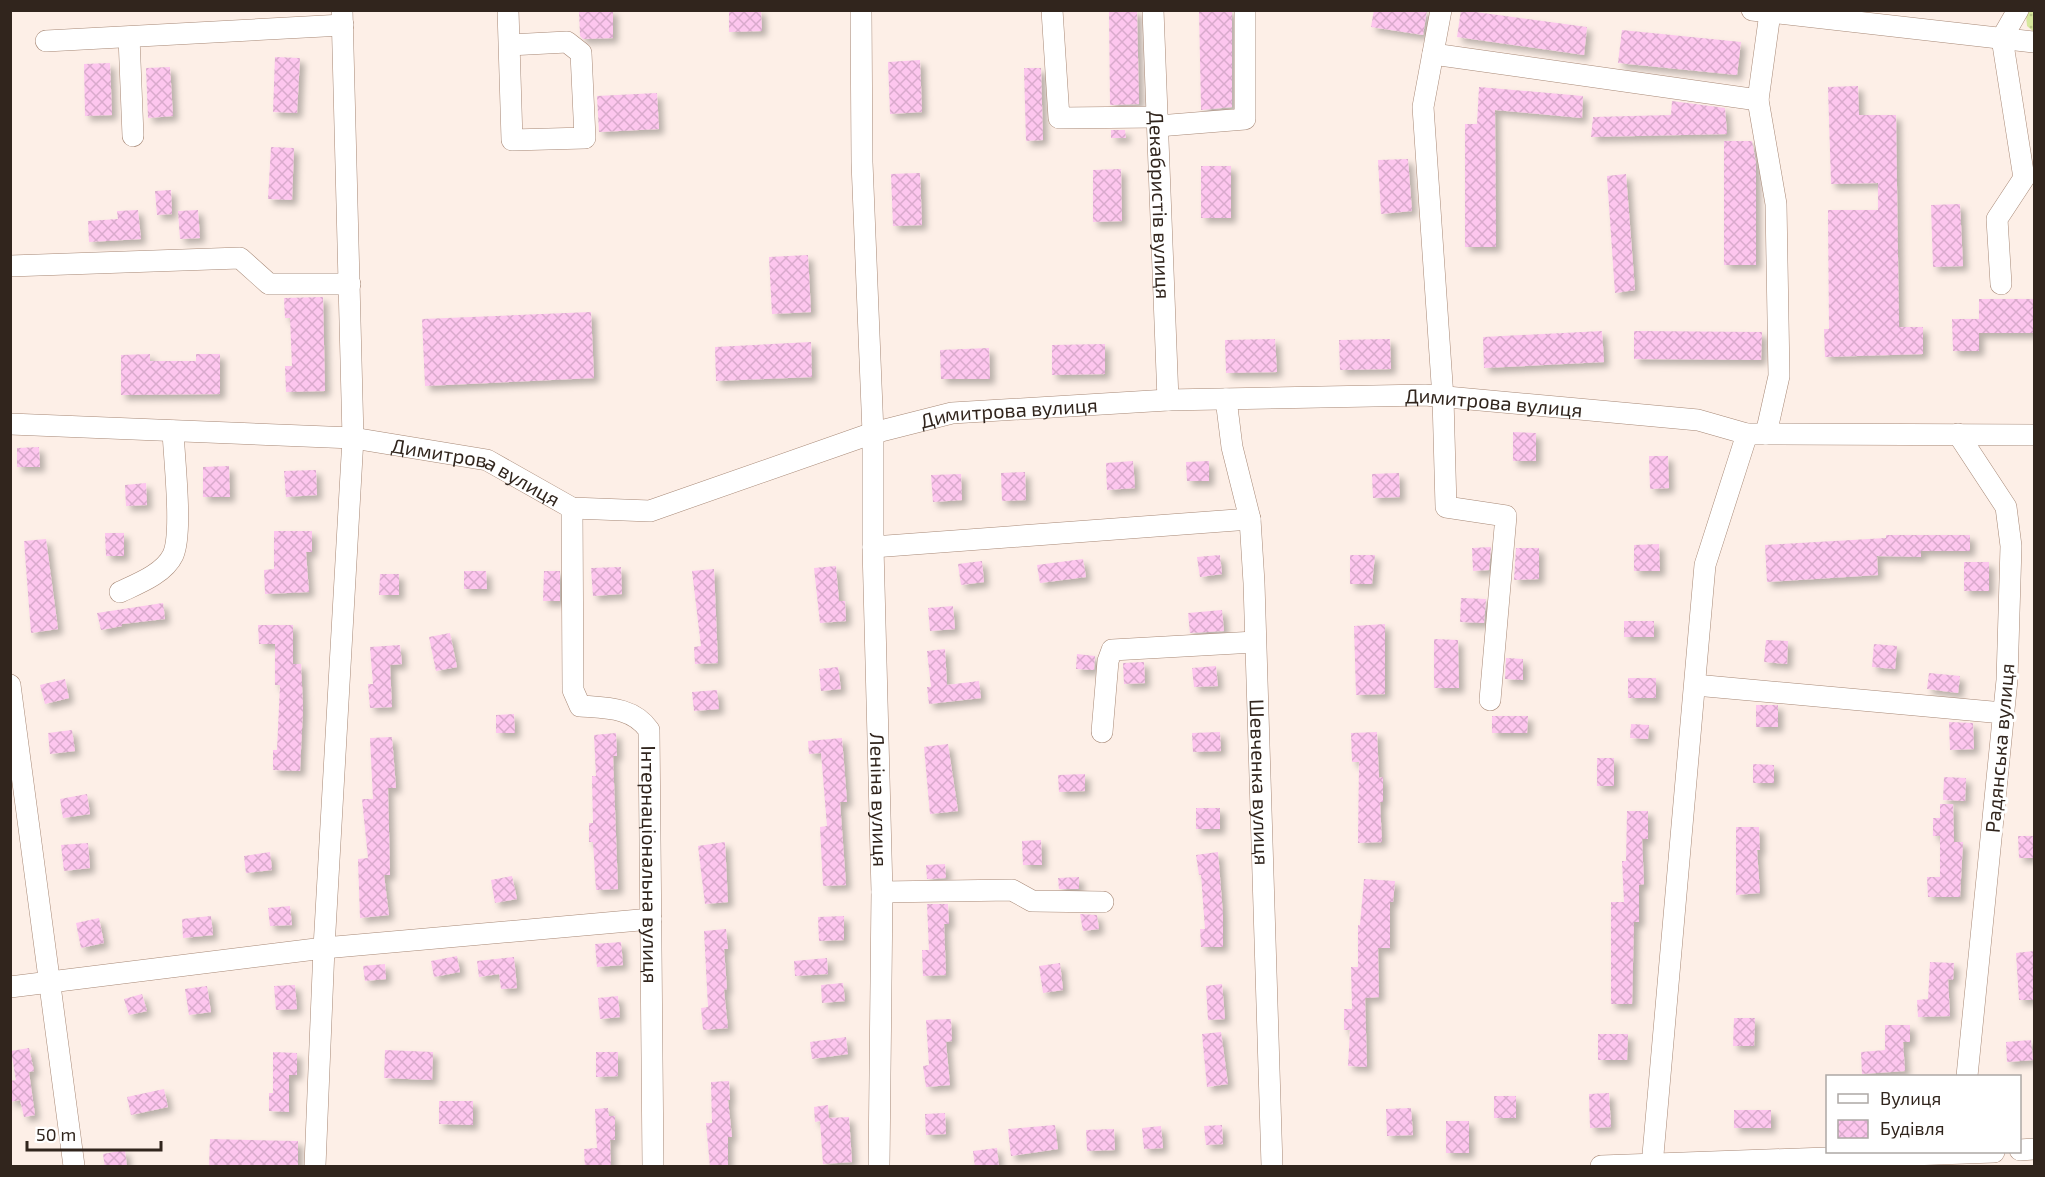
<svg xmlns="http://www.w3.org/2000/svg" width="2045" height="1177" font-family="'Exo 2',sans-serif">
<defs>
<pattern id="grass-dots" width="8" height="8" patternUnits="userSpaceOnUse" patternTransform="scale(1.5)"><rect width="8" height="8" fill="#d7e89d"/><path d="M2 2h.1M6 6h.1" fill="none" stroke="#b9c787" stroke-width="1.8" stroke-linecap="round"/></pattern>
<pattern id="building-cross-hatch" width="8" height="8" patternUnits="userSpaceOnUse" patternTransform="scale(1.5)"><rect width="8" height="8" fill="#fdc6ee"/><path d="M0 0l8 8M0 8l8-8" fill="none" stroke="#d9aacc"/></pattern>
<filter id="shadow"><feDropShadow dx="5" dy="5" stdDeviation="3" flood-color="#0004"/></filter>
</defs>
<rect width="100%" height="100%" fill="#fdefe7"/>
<polygon fill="url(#grass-dots)" points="2030,11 2034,11 2034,32 2027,26 2026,15"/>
<g fill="url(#building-cross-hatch)" filter="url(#shadow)">
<polygon points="579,10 613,10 613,38 583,39 580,36"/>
<polygon points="729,10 761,10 762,31 729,32"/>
<polygon points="1109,10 1137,10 1139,104 1110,105"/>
<polygon points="1199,10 1232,10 1232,107 1201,110"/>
<polygon points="1374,10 1427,10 1423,35 1371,27"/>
<polygon points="1461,10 1587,27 1584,55 1457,37"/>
<polygon points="1622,30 1741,42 1737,75 1618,63"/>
<polygon points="275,57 300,58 297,113 273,112"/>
<polygon points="920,60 922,112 890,114 888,62"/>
<polygon points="110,63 112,115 85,116 84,64"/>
<polygon points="170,67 173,116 148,118 146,68"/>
<polygon points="1024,68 1041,68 1043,140 1026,141"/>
<polygon points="1858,86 1859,115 1896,115 1899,327 1923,327 1923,354 1825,357 1824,329 1829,329 1828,210 1878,210 1878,183 1831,184 1828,87"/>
<polygon points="1479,87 1583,96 1582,118 1495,110 1496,247 1465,247 1465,124 1477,124"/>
<polygon points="657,93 659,129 599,132 597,96"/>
<polygon points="1672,101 1725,108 1727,134 1591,137 1593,117 1671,115"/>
<polygon points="1111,130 1125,130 1126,138 1111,138"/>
<polygon points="1724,141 1752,141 1756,163 1756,265 1724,265"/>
<polygon points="271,147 294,148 292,200 268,199"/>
<polygon points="1408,159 1412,211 1381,214 1378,160"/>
<rect x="1201" y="166" width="30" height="52"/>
<polygon points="1121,169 1122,221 1093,222 1093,170"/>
<polygon points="920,173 922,225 893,226 891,174"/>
<polygon points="1626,174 1635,290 1615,293 1607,176"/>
<polygon points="171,190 172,214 157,215 155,191"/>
<polygon points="1960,204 1963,266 1933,267 1931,205"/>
<polygon points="138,210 141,239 89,242 88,221 118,219 117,211"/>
<polygon points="198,210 200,238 180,239 178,211"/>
<polygon points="808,255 811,312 772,314 769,257"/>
<polygon points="323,297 325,391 286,392 285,366 292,366 290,318 285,318 284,298"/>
<polygon points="1979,299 2034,299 2034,333 1979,333 1979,351 1953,351 1952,319 1979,319"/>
<polygon points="591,312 594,378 425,386 422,319"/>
<polygon points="1602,331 1604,362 1484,368 1483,337"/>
<polygon points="1634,331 1762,332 1761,360 1634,359"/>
<polygon points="1275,339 1277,372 1226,373 1225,340"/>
<polygon points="1390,339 1391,369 1340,370 1339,340"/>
<polygon points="811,342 812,377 716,381 715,347"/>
<polygon points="1105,344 1105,374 1052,375 1052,345"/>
<polygon points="989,348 990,379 941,379 940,350"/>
<polygon points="150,354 150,361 196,361 196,354 220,354 220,394 121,395 121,355"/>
<polygon points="1513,432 1536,433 1536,461 1513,461"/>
<polygon points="39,447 40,467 17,467 17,448"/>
<polygon points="1649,456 1668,456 1669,488 1650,489"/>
<polygon points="1133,461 1135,488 1107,490 1106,463"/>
<polygon points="1209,461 1209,481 1187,481 1186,462"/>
<polygon points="229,466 230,497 203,497 203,467"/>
<polygon points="316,470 317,495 286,497 284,471"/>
<polygon points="1025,472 1026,500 1002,501 1001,473"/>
<polygon points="1399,473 1400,497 1373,498 1372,474"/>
<polygon points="961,474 962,500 933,502 931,475"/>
<polygon points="146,483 147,505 126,506 125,485"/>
<polygon points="274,531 312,531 312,552 306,552 309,592 265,594 264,570 274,569"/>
<polygon points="105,533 124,533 124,556 106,556"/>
<polygon points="1886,535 1970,535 1970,551 1921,551 1921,557 1877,556 1878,575 1767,582 1765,545 1886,538"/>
<polygon points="46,539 58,629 31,633 24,541"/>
<polygon points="1659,544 1660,571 1634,571 1634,545"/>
<polygon points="1491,547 1489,570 1473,571 1472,548"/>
<polygon points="1516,548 1539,548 1539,579 1514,580"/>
<polygon points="1220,555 1222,574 1200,577 1197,557"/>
<polygon points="1350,555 1375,555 1372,584 1350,584"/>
<polygon points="1083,559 1086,577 1040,583 1037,565"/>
<polygon points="982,561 984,582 961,585 958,564"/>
<rect x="1964" y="562" width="25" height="29"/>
<polygon points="836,566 839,601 845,601 846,621 820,623 814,568"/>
<polygon points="621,567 622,594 593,596 591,568"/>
<polygon points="714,569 718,663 695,664 694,647 701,646 692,571"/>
<polygon points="464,571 486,571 487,589 464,589"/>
<polygon points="544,571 560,571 560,601 543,601"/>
<polygon points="380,574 399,574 399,595 379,595"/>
<polygon points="1461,598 1486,599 1484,623 1460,622"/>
<polygon points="163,603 165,619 122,624 122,626 101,630 97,613"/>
<polygon points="953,606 955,629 930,631 928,608"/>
<polygon points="1222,610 1224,631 1190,633 1188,613"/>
<rect x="1624" y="621" width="30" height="16"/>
<polygon points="1385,624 1385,694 1356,695 1354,626"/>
<polygon points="258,625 293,625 293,664 301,664 303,708 300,771 273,770 273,750 277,750 280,685 275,685 275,644 259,644"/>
<polygon points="450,633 457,667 436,671 429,637"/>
<polygon points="1434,639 1458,640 1459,688 1434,688"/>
<polygon points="1766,640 1788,641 1787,664 1764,662"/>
<polygon points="1874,644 1897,646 1895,669 1872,667"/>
<polygon points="400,645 402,664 390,665 392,707 370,708 368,684 373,684 370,647"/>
<polygon points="945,649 947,685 979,681 981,698 929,704 927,687 931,687 927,651"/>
<polygon points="1077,654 1095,656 1094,670 1076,669"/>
<polygon points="1506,658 1523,659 1523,680 1505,679"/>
<polygon points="1144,662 1145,683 1124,684 1123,663"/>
<polygon points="1216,666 1218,686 1194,687 1192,668"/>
<polygon points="838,667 841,689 821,691 819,669"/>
<polygon points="1929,673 1960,676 1958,693 1927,689"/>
<rect x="1628" y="678" width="28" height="20"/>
<polygon points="65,679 69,698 45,704 40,685"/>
<polygon points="717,690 719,709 694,711 692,692"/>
<rect x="1756" y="705" width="22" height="22"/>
<polygon points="514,714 515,733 496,733 496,715"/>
<polygon points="1492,716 1528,716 1527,733 1492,733"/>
<polygon points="1949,722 1973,723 1974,749 1950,750"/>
<polygon points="1631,724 1649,725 1648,739 1630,738"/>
<polygon points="72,730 75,751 50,754 48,733"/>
<polygon points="1220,732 1221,751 1193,752 1192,733"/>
<polygon points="1377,732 1379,778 1383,777 1383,802 1380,802 1382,842 1358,843 1359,762 1352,762 1351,733"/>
<polygon points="616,733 617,756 613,756 618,889 596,890 593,842 589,842 589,823 593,823 592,776 596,776 594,735"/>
<polygon points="392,737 396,788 388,788 390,875 384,875 389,915 360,918 358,859 368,858 362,799 373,799 370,738"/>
<polygon points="842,738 847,802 840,802 846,885 823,886 820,827 827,826 821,753 809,754 808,741"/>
<polygon points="948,744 958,811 930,814 924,747"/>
<rect x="1597" y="758" width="17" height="28"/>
<polygon points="1753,764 1774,765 1774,783 1753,783"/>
<polygon points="1085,774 1085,791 1059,792 1058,775"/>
<polygon points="1944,777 1966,778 1965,801 1943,800"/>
<polygon points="87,794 90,814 63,818 60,799"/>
<polygon points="1940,804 1953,804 1954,842 1963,842 1960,897 1928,897 1927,877 1940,877 1940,836 1933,836 1933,818 1940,818"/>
<rect x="1196" y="808" width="24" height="21"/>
<polygon points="1627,811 1648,811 1648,839 1642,839 1644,884 1639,885 1639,922 1634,922 1632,1004 1611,1004 1611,902 1624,902 1622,861 1626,861"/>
<polygon points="1736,827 1759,827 1760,850 1757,850 1760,893 1736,895"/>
<polygon points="2018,836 2034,836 2034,858 2019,858"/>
<polygon points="1041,840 1042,865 1023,865 1022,841"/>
<polygon points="725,842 728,902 705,904 698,846"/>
<polygon points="88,843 90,868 64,871 61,845"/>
<polygon points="270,852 272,870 246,873 244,856"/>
<polygon points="1218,852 1223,915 1223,947 1201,947 1200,929 1205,929 1201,875 1199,875 1196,855"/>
<polygon points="945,864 946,878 927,879 926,865"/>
<polygon points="512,876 517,899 495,903 491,880"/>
<polygon points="1079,877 1079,889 1059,889 1058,878"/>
<polygon points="1364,879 1395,881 1393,902 1390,902 1390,948 1378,948 1379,997 1365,998 1367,1067 1348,1066 1350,1030 1344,1030 1344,1009 1352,1009 1351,967 1358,967 1358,925 1360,925"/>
<polygon points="927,904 948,904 949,924 944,924 946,975 923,976 922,950 929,950"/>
<polygon points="290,906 292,925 270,926 268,908"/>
<polygon points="1080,914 1097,915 1099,929 1083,931"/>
<polygon points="211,916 213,935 183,938 182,919"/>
<polygon points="844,916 844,940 819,941 818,917"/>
<polygon points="99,918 104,943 81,948 76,923"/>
<polygon points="726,929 728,949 724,949 727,989 724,990 728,1028 703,1030 701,1008 708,1007 704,931"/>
<polygon points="621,942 623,965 597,967 595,944"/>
<polygon points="2034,951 2034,1000 2019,1000 2016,953"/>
<polygon points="457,956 460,972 434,977 431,961"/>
<polygon points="514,957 517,988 501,989 499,974 479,977 477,961"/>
<polygon points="827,958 828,974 795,976 794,961"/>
<polygon points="1930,962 1954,963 1953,980 1948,979 1950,1016 1918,1017 1917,1000 1928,999"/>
<polygon points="1060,963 1063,990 1043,993 1039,966"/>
<polygon points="385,964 386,979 365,981 363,966"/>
<polygon points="843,983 845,1001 822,1003 821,985"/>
<polygon points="1222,984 1225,1019 1208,1020 1206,986"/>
<polygon points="295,985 297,1009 276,1010 274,986"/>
<polygon points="207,986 211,1012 189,1015 185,989"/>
<polygon points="142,994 147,1011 129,1015 124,999"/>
<polygon points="618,996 620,1017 600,1019 598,998"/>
<polygon points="1734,1018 1755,1018 1754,1046 1733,1046"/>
<polygon points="951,1019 952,1041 946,1042 950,1085 926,1087 923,1066 929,1065 926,1020"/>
<polygon points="1885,1025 1910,1025 1910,1042 1903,1042 1905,1071 1862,1074 1861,1052 1885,1050"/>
<polygon points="1221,1032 1228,1084 1207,1087 1202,1034"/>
<polygon points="1598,1034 1628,1034 1627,1060 1598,1060"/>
<polygon points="846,1037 848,1054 812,1059 810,1042"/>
<polygon points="2031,1040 2033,1060 2007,1062 2006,1042"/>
<polygon points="29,1048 34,1071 29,1072 35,1115 24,1117 20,1100 10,1102 10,1081 16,1080 11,1051"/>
<polygon points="385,1050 433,1052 432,1080 384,1078"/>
<polygon points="273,1052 297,1053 297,1075 289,1075 289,1112 269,1111 269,1093 273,1093"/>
<polygon points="596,1052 618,1052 618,1076 596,1077"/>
<polygon points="729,1081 730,1100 728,1100 732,1137 728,1137 728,1167 710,1167 706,1123 712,1123 711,1082"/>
<polygon points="164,1089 168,1107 131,1115 127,1097"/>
<polygon points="1609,1093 1611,1127 1590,1128 1589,1094"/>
<rect x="1494" y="1096" width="22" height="22"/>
<polygon points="439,1101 473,1101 473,1125 439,1124"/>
<polygon points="828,1105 829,1118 849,1117 852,1162 823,1164 820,1121 815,1122 814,1107"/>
<polygon points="608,1108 609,1116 615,1116 615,1140 610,1140 611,1167 585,1167 584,1149 597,1148 595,1109"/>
<polygon points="1411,1108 1413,1135 1387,1136 1386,1109"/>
<rect x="1734" y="1110" width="37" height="18"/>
<polygon points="945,1113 946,1134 926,1135 925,1114"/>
<rect x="1446" y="1121" width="23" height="32"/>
<polygon points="1055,1125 1058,1149 1011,1156 1008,1129"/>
<polygon points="1222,1125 1223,1144 1206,1145 1204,1126"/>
<polygon points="1161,1126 1163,1148 1144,1149 1142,1128"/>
<polygon points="1114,1129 1115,1150 1087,1151 1086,1130"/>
<polygon points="210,1139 298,1141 298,1167 209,1167"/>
<polygon points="997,1148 999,1167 975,1167 973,1151"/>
<polygon points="125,1150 127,1167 105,1167 103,1154"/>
</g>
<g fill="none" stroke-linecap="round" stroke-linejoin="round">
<defs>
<g id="minor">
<polyline points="508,10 512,140 585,138 581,53 567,42 509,45"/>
<path id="s1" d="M861 10 862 162 873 433V547L882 892 879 1166"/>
<polyline points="1052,10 1059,118 1157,117"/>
<path id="s2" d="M1153 10 1168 400"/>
<polyline points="1441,10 1423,107 1443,398 1446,507 1506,516 1490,700"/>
<polyline points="1752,10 2034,42"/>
<polyline points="129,37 133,136"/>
<polyline points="46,41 343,25"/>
<polyline points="1433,54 1758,100"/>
<polyline points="1158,126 1245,119 1245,10"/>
<polyline points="10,266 240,258 269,284 350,284"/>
<polyline points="2001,284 1997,219 2024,178 2002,38 2018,10"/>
<path id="s3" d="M1226 399 1232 447 1250 519 1254 583 1272 1166"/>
<path id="s4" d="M10 424 353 438 487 460 572 508 650 511 873 433 952 413 1168 400 1425 395 1698 420 1747 434 2034 435"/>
<polyline points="1766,434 1779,376 1776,204 1758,100 1770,13"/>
<polyline points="1958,434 2006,507 2011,546 2007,680 1967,1076"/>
<path id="s5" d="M572 508 573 690 580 706C606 708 633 707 649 730L653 1166"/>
<polyline points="873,547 1250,519"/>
<path d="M120 592C137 584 164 574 173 555 183 533 174 458 173 431"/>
<polyline points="10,685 74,1166"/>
<polyline points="1695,685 2003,713"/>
<polyline points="1102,732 1108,661 1112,650 1255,642"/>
<polyline points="882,892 1012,890 1032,901 1103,902"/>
<polyline points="10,987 324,948 651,919"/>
<polyline points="2020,1150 2034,1149"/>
<polyline points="315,1166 324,948 353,438 342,10"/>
<polyline points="1601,1166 1994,1152"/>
<polyline points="1652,1166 1705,565 1747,434"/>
</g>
</defs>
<use href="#minor" stroke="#a78876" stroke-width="22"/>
<use href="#minor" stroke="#fff" stroke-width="21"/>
</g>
<g text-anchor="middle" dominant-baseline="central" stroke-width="6" stroke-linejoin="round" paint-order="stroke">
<g font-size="20" fill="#31251d" stroke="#fff">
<text stroke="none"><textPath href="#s2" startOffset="195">Декабристів вулиця</textPath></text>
<text stroke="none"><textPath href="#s4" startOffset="1515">Димитрова вулиця</textPath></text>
<text stroke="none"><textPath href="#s4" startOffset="1029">Димитрова вулиця</textPath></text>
<text stroke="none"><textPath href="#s4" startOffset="472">Димитрова вулиця</textPath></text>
<text transform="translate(1999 748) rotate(-85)">Радянська вулиця</text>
<text stroke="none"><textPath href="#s3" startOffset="386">Шевченка вулиця</textPath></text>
<text stroke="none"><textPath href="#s1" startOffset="790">Леніна вулиця</textPath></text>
<text stroke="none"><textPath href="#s5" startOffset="410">Інтернаціональна вулиця</textPath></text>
</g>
</g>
<rect width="2045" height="1177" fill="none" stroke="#31251d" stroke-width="24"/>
<rect x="1826" y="1075" width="195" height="78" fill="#ffffff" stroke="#ada8a5" stroke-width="1.5"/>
<rect x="1838" y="1094" width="30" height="9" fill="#ffffff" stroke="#ada8a5" stroke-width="1.5"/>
<text x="1880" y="1105" font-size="18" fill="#31251d">Вулиця</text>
<rect x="1838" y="1120" width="30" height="18" fill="url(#building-cross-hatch)" stroke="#ada8a5" stroke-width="1.5"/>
<text x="1880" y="1135" font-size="18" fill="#31251d">Будівля</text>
<path d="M27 1141v9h134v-9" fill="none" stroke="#31251d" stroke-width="3"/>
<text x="36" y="1141" font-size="18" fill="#31251d" stroke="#ffffff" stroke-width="4.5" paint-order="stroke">50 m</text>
</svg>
